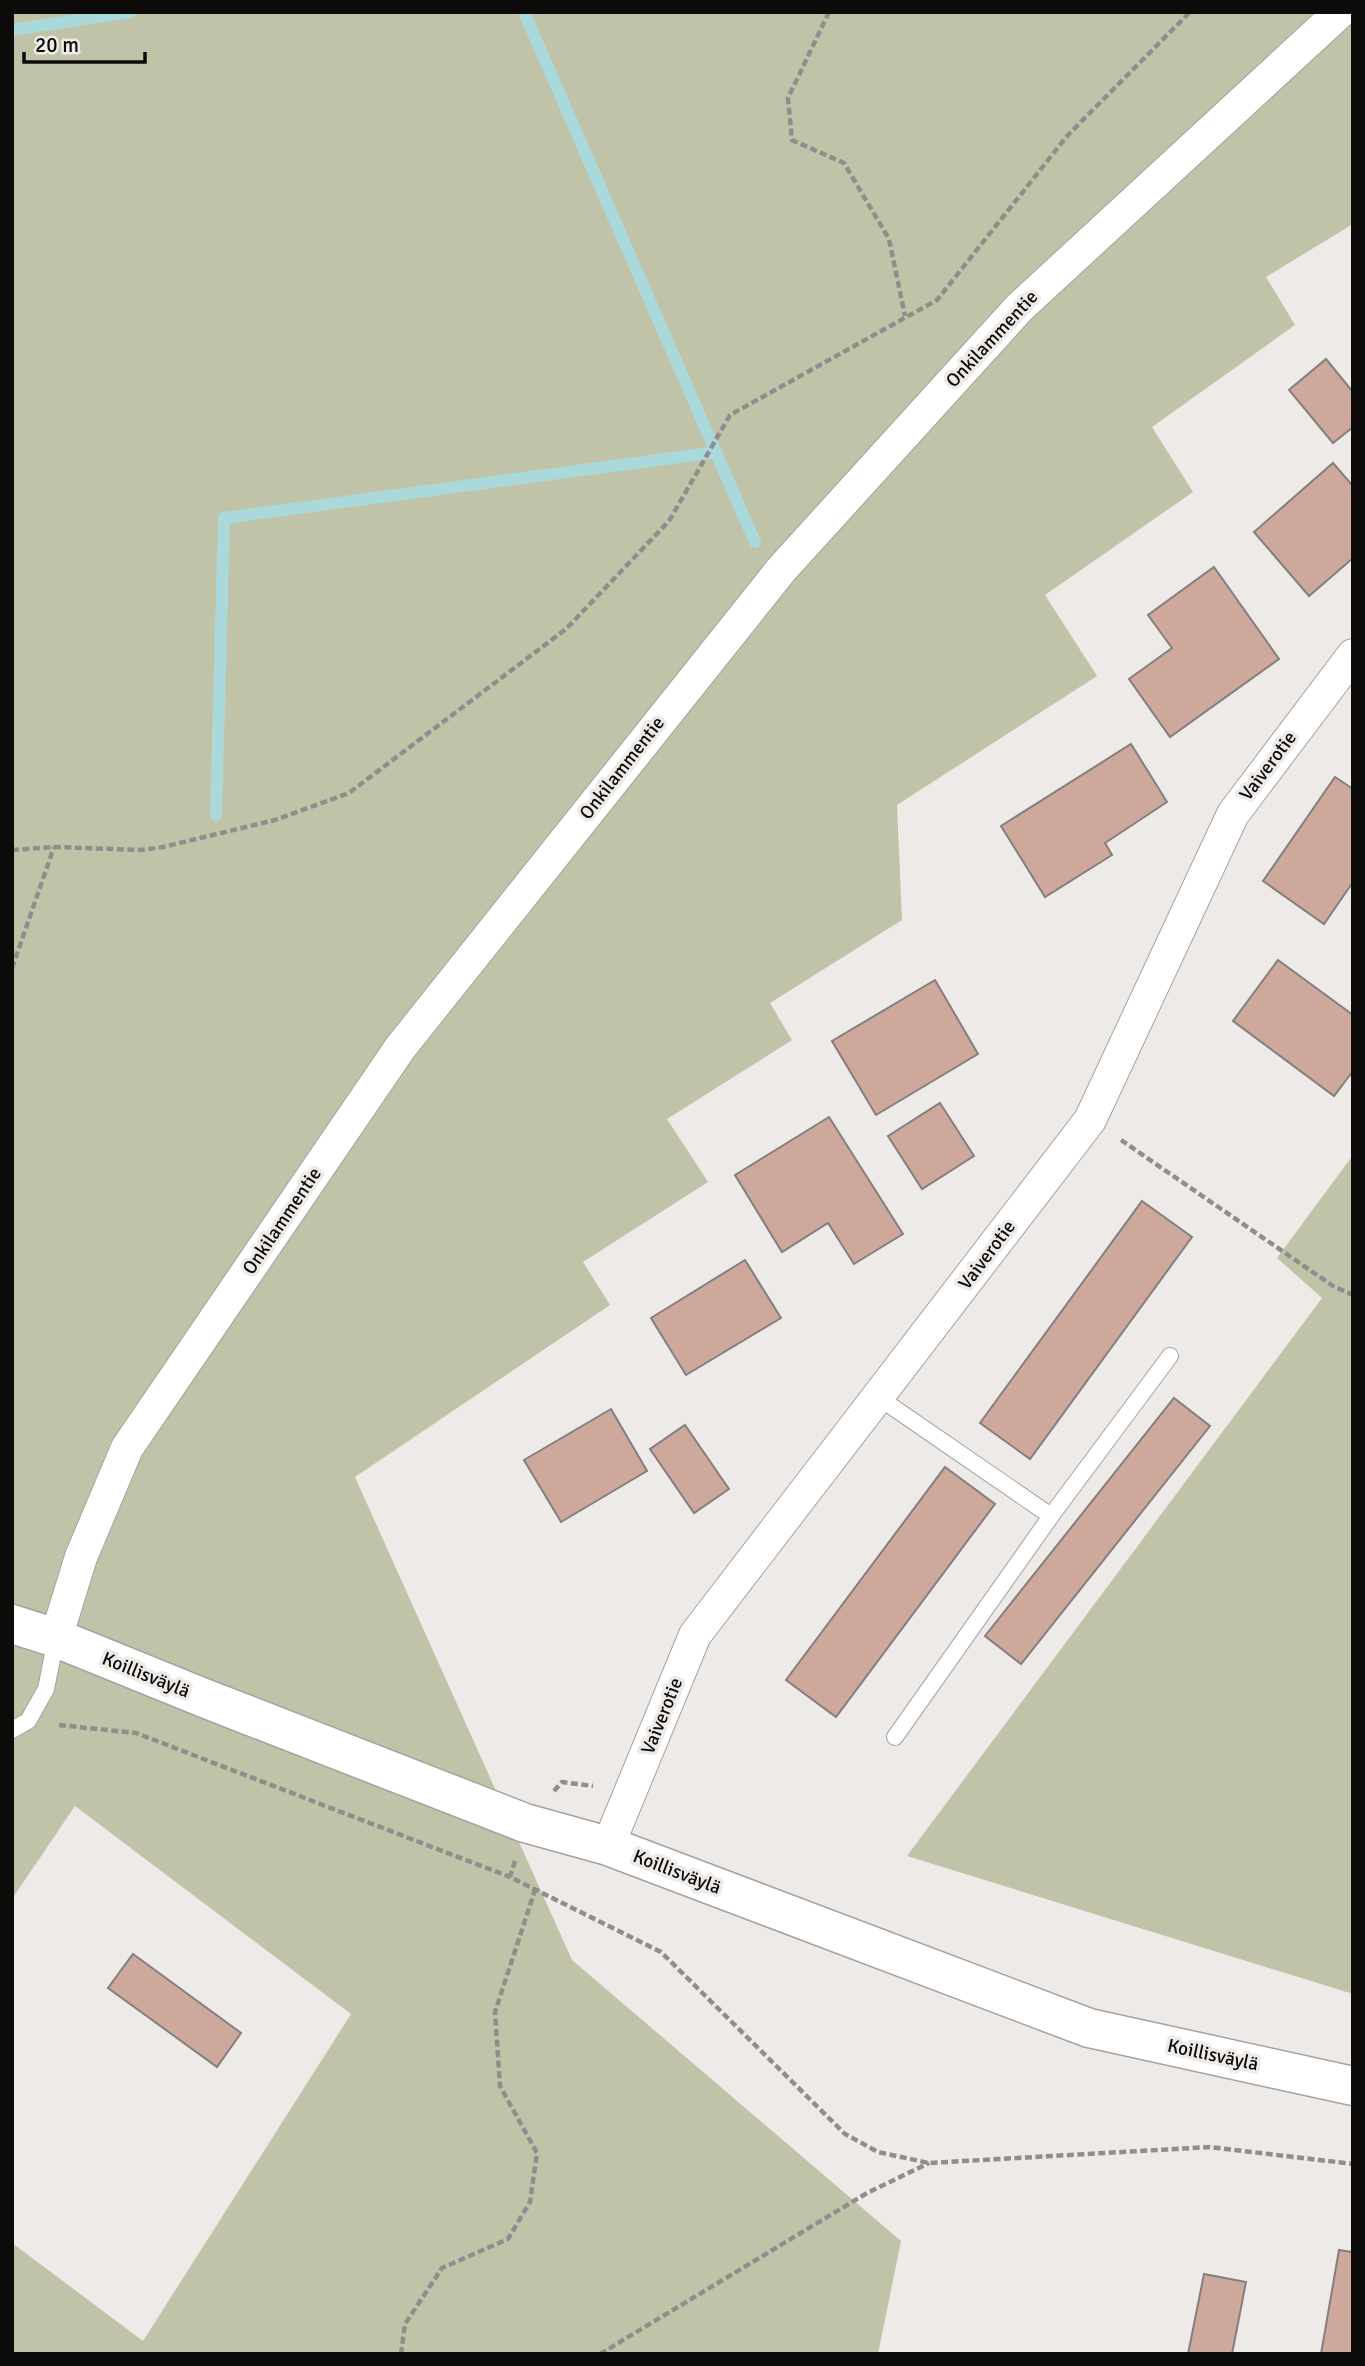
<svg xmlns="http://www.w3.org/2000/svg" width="1365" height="2366" font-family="Signika,sans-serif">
<rect width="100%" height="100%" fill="#edeae8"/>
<g fill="#c1c3a8">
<polygon points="12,12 1353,12 1353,224 1266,277 1295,325 1152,427 1193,492 1045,595 1097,676 897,805 902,920 770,1003 792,1040 667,1119 708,1182 583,1262 610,1305 355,1477 572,1960 901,2241 878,2354 12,2354 12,2243 143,2341 351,2014 75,1806 12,1899"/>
<polygon points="1353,1155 1353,1994 907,1856 1322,1298 1277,1258"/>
</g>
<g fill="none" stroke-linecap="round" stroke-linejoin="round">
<g stroke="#aad9db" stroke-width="12">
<polyline points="524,12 755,542"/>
<polyline points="12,30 130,12"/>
<polyline points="216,815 224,518 717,452"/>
</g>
</g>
<g fill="#cfa89c" stroke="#837f7e" stroke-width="2">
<polygon points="1326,359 1353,392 1353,427 1333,443 1289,390"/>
<polygon points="1333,463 1353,486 1353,558 1309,596 1254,532"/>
<polygon points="1214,567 1279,659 1170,737 1129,679 1172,648 1148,615"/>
<polygon points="1131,744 1167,802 1105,843 1112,855 1045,897 1001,826"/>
<polygon points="1335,777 1353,789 1353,882 1324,924 1263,881"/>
<polygon points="1278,960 1353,1015 1353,1071 1334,1096 1233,1021"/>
<polygon points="935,980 978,1054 876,1115 832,1041"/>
<polygon points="940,1103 974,1156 922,1189 888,1136"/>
<polygon points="829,1117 903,1234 854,1264 828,1223 782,1252 735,1175"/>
<polygon points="1142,1201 1192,1237 1030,1459 980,1423"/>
<polygon points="745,1260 781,1318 686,1375 651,1318"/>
<polygon points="1174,1398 1210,1426 1021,1664 985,1636"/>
<polygon points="611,1409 647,1471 561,1522 524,1460"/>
<polygon points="685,1425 729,1489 694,1513 650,1449"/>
<polygon points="945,1467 995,1504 836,1717 786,1680"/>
<polygon points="133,1954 241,2033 217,2067 108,1988"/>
<polygon points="1339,2250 1353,2252 1353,2354 1321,2354"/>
<polygon points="1204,2274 1246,2282 1232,2354 1188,2354"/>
</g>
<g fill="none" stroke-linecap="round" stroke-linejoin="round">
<defs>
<g id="service">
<polyline points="878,1397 1051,1516 1170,1356"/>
<polyline points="12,1730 28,1721 46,1689 56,1639"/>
<polyline points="895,1737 1051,1516"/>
</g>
<g id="minor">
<polyline points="56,1638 81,1557 127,1448 400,1048 781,570 1019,308 1340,12"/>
<polyline points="608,1846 695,1635 1090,1120 1233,814 1353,655"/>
</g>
<polyline id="tertiary" points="12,1624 56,1638 204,1698 525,1823 608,1846 1089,2028 1353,2086"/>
</defs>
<use href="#service" stroke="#a5a2a0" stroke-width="18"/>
<use href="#minor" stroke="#a5a2a0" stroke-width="34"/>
<use href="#tertiary" stroke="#a5a2a0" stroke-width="41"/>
<g stroke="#908e8c" stroke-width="4.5" stroke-dasharray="7 3.5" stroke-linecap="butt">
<polyline points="829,12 788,98 792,140 844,163 889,239 905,316"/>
<polyline points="12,850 54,847 142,850 163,847 275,820 349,793 566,629 669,521 730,415 937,300 1068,135 1190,12"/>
<polyline points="12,968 54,847"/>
<polyline points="1121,1140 1333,1286 1353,1295"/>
<polyline points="59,1725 136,1733 510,1877"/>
<polyline points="554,1791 562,1782 593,1786"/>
<polyline points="515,1861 510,1877 661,1952 845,2134 878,2152 929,2163 1210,2147 1353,2164"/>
<polyline points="401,2354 405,2324 442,2268 508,2239 530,2202 537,2153 500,2086 495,2012 535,1890"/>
<polyline points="600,2354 867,2193 929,2163"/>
</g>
<use href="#service" stroke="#fff" stroke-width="16"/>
<use href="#minor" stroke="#fff" stroke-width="32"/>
<use href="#tertiary" stroke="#fff" stroke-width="38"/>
</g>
<g text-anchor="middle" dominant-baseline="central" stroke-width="7" stroke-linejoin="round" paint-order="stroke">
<g font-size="19" fill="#0c0b0a" stroke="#edeae8">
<text transform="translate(992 339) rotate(-47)">Onkilammentie</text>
<text transform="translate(1268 766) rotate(-53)">Vaiverotie</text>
<text transform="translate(622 768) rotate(-52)">Onkilammentie</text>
<text transform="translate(282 1221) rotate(-56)">Onkilammentie</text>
<text transform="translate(987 1255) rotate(-53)">Vaiverotie</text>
<text transform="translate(146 1675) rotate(22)">Koillisväylä</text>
<text transform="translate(662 1716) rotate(-68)">Vaiverotie</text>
<text transform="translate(677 1872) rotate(21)">Koillisväylä</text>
<text transform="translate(1213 2055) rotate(12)">Koillisväylä</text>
</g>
</g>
<rect width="1365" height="2366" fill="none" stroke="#0c0b0a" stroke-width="28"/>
<path d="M24 52v10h121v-10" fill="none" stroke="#0c0b0a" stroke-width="3.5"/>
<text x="35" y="52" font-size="21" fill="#0c0b0a" stroke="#edeae8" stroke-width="5" paint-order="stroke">20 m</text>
</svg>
